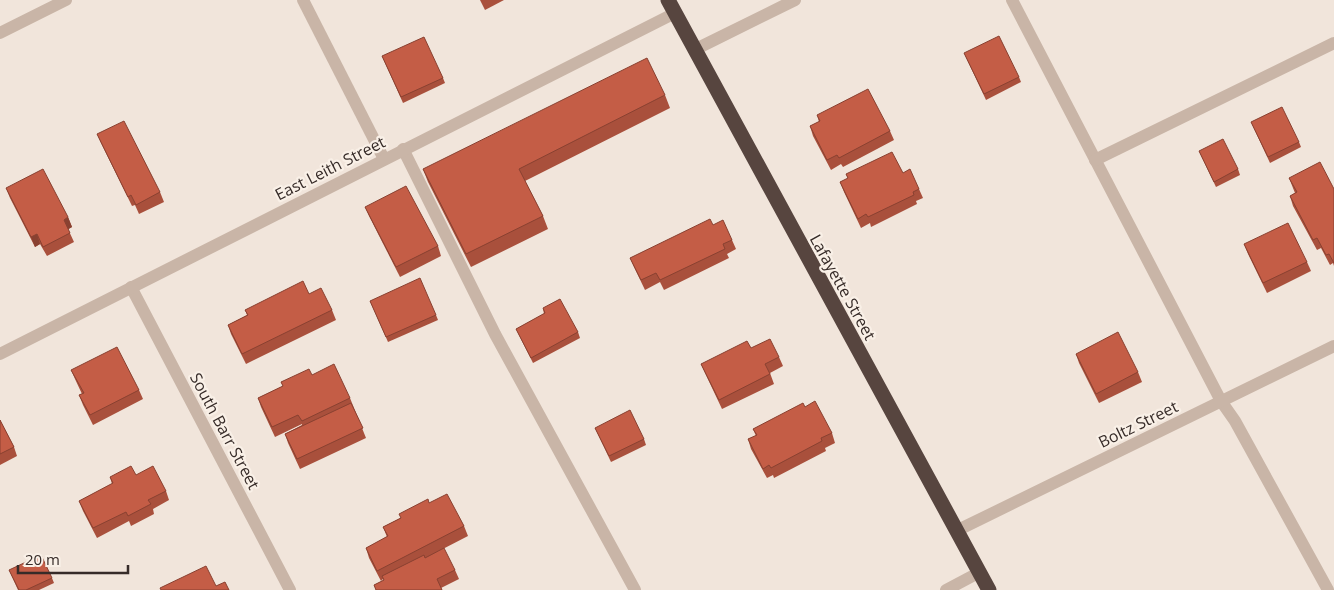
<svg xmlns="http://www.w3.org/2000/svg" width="1334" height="590" font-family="'Open Sans',sans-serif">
<rect width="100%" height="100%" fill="#f1e5db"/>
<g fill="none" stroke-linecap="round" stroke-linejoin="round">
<g stroke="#c9b5a7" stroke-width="12">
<polyline points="303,0 384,159"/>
<polyline points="1012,0 1221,401 1235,421 1328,590"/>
<polyline points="0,33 66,0"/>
<polyline points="403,149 495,334 635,590"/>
<polyline points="1095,160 1334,43"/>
<polyline points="946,590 980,572"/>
</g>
<g stroke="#c9b5a7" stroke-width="12">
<polyline points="694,50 795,0"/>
<polyline points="131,287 290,590"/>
<polyline points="0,354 675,13"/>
<polyline points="956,531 1334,346"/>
</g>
<polyline stroke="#57453f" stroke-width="15" points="668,0 989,590"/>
</g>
<g fill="#a9503c">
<polygon points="480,0 504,0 485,10"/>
<polygon points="964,53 1019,77 1021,82 986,100"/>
<polygon points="382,56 443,78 445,83 403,103"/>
<polygon points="665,95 670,108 525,181 543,216 548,229 471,267 428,182 423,169"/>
<polygon points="817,115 890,131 894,140 843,167 841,164 831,170 813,136 810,126 819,122"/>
<polygon points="1251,122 1299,142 1301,147 1270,163"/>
<polygon points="97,134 160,192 164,202 139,214 135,205 132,206 101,143"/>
<polygon points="1199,151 1238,169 1240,175 1216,187"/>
<polygon points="903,173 919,189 923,198 916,201 917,204 871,227 870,223 861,228 844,192 840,182 848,179 846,174"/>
<polygon points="1289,178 1334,189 1334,266 1333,263 1330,265 1321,248 1317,250 1293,206 1290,196 1295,193"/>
<polygon points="6,188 68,217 72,227 68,229 74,242 47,256 40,244 35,247 10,198"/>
<polygon points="365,207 438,246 441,256 400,277 369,216"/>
<polygon points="713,225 732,240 736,249 727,254 729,258 664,290 660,282 645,290 634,267 630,258"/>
<polygon points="1244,244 1307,262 1311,271 1267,293 1248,254"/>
<polygon points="309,294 332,310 336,320 246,364 231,334 228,325 247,315 245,310"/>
<polygon points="370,301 436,315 438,320 388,342"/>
<polygon points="543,308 578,332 580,338 533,363 516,329 544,314"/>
<polygon points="751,348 779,357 783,366 770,373 774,384 722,409 705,373 701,364"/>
<polygon points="1076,354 1138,372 1142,382 1099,403 1079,363"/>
<polygon points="71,370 139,390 143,399 93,425 83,405 79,395 82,394 75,379"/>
<polygon points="312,375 350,398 366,438 300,469 288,443 285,434 302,425 302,424 275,437 261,407 258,398 283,386 281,382"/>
<polygon points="805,407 832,433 835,443 825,448 826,451 774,478 773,475 767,478 751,449 748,439 756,436 753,429"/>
<polygon points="0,420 14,447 17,456 0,465"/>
<polygon points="595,428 644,439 646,445 611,462"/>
<polygon points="136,475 166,491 169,500 153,509 154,514 131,526 129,521 97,538 83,511 79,501 112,484 110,477"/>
<polygon points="429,503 464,526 468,536 437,552 455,570 459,579 441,588 442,590 376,590 374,585 384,580 383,579 381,581 369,558 366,548 387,537 383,527"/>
<polygon points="9,570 52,578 54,583 39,590 18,590"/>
</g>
<g fill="#894131">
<polygon points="68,217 72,227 67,230 64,220"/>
<polygon points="37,234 40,244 35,247 31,237"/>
</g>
<g fill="#c45d46" stroke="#894131">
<polygon points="999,36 1019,77 984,94 964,53"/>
<polygon points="424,37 443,78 401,97 382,56"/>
<polygon points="647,58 665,95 519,169 543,216 466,254 423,169"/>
<polygon points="868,89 890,131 839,158 837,155 827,160 810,126 820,121 817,115"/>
<polygon points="1282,107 1299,142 1268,157 1251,122"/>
<polygon points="124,121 160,192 136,205 131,195 128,197 97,134"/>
<polygon points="1223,139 1238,169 1214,182 1199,151"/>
<polygon points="892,152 903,173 910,169 919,189 913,192 914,195 868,217 866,214 858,219 840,182 848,178 846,174"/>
<polygon points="1320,162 1334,189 1334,263 1329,254 1326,255 1317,238 1313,240 1290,196 1297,192 1289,178"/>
<polygon points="43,169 68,217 64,220 70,233 43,247 37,234 31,237 6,188"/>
<polygon points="406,186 438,246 396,267 365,207"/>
<polygon points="710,219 713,225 723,220 732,240 723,244 725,249 660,280 656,273 641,280 630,258"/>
<polygon points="1288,223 1307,262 1263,283 1244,244"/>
<polygon points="420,278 436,315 386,337 370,301"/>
<polygon points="303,281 309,294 321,288 332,310 242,354 228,325 248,315 245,310"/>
<polygon points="560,299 578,332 531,358 516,329 545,313 543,308"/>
<polygon points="1118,332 1138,372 1096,394 1076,354"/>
<polygon points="770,339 779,357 765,364 770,374 719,400 701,364 747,341 751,348"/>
<polygon points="117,347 139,390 90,415 79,395 84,393 71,370"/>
<polygon points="334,364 350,398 302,421 298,415 272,427 258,398 283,386 281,382 309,369 312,375"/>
<polygon points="815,401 832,433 821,438 822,441 771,468 769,465 763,469 748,439 757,435 753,429 803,403 805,407"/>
<polygon points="351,403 363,428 297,459 285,434"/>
<polygon points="630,410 644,439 609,456 595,428"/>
<polygon points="0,420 14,447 0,454"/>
<polygon points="131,466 136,475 153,466 166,491 148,500 151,504 128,516 126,512 93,528 79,501 113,483 110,477"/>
<polygon points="447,494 464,526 377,571 366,548 388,536 383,527 401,518 399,514 428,499 429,503"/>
<polygon points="444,548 455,570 437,579 442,590 376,590 374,585 384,580 382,576 424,555 425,558"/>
<polygon points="41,555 52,578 26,590 19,590 9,570"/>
<polygon points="206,566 216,586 225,582 229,590 161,590 160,588"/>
</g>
<g text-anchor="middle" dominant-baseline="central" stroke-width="4.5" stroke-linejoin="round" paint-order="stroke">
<g font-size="16" fill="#362b28" stroke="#f9f0e7">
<text transform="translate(330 168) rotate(-27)">East Leith Street</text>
<text transform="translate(843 287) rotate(61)">Lafayette Street</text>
<text transform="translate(1138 424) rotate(-26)">Boltz Street</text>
<text transform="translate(225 431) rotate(62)">South Barr Street</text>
</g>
</g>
<path d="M18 565v8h110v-8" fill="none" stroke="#362b28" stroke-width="2.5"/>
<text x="25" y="565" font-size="15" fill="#362b28" stroke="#f9f0e7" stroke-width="4" paint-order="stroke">20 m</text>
</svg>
